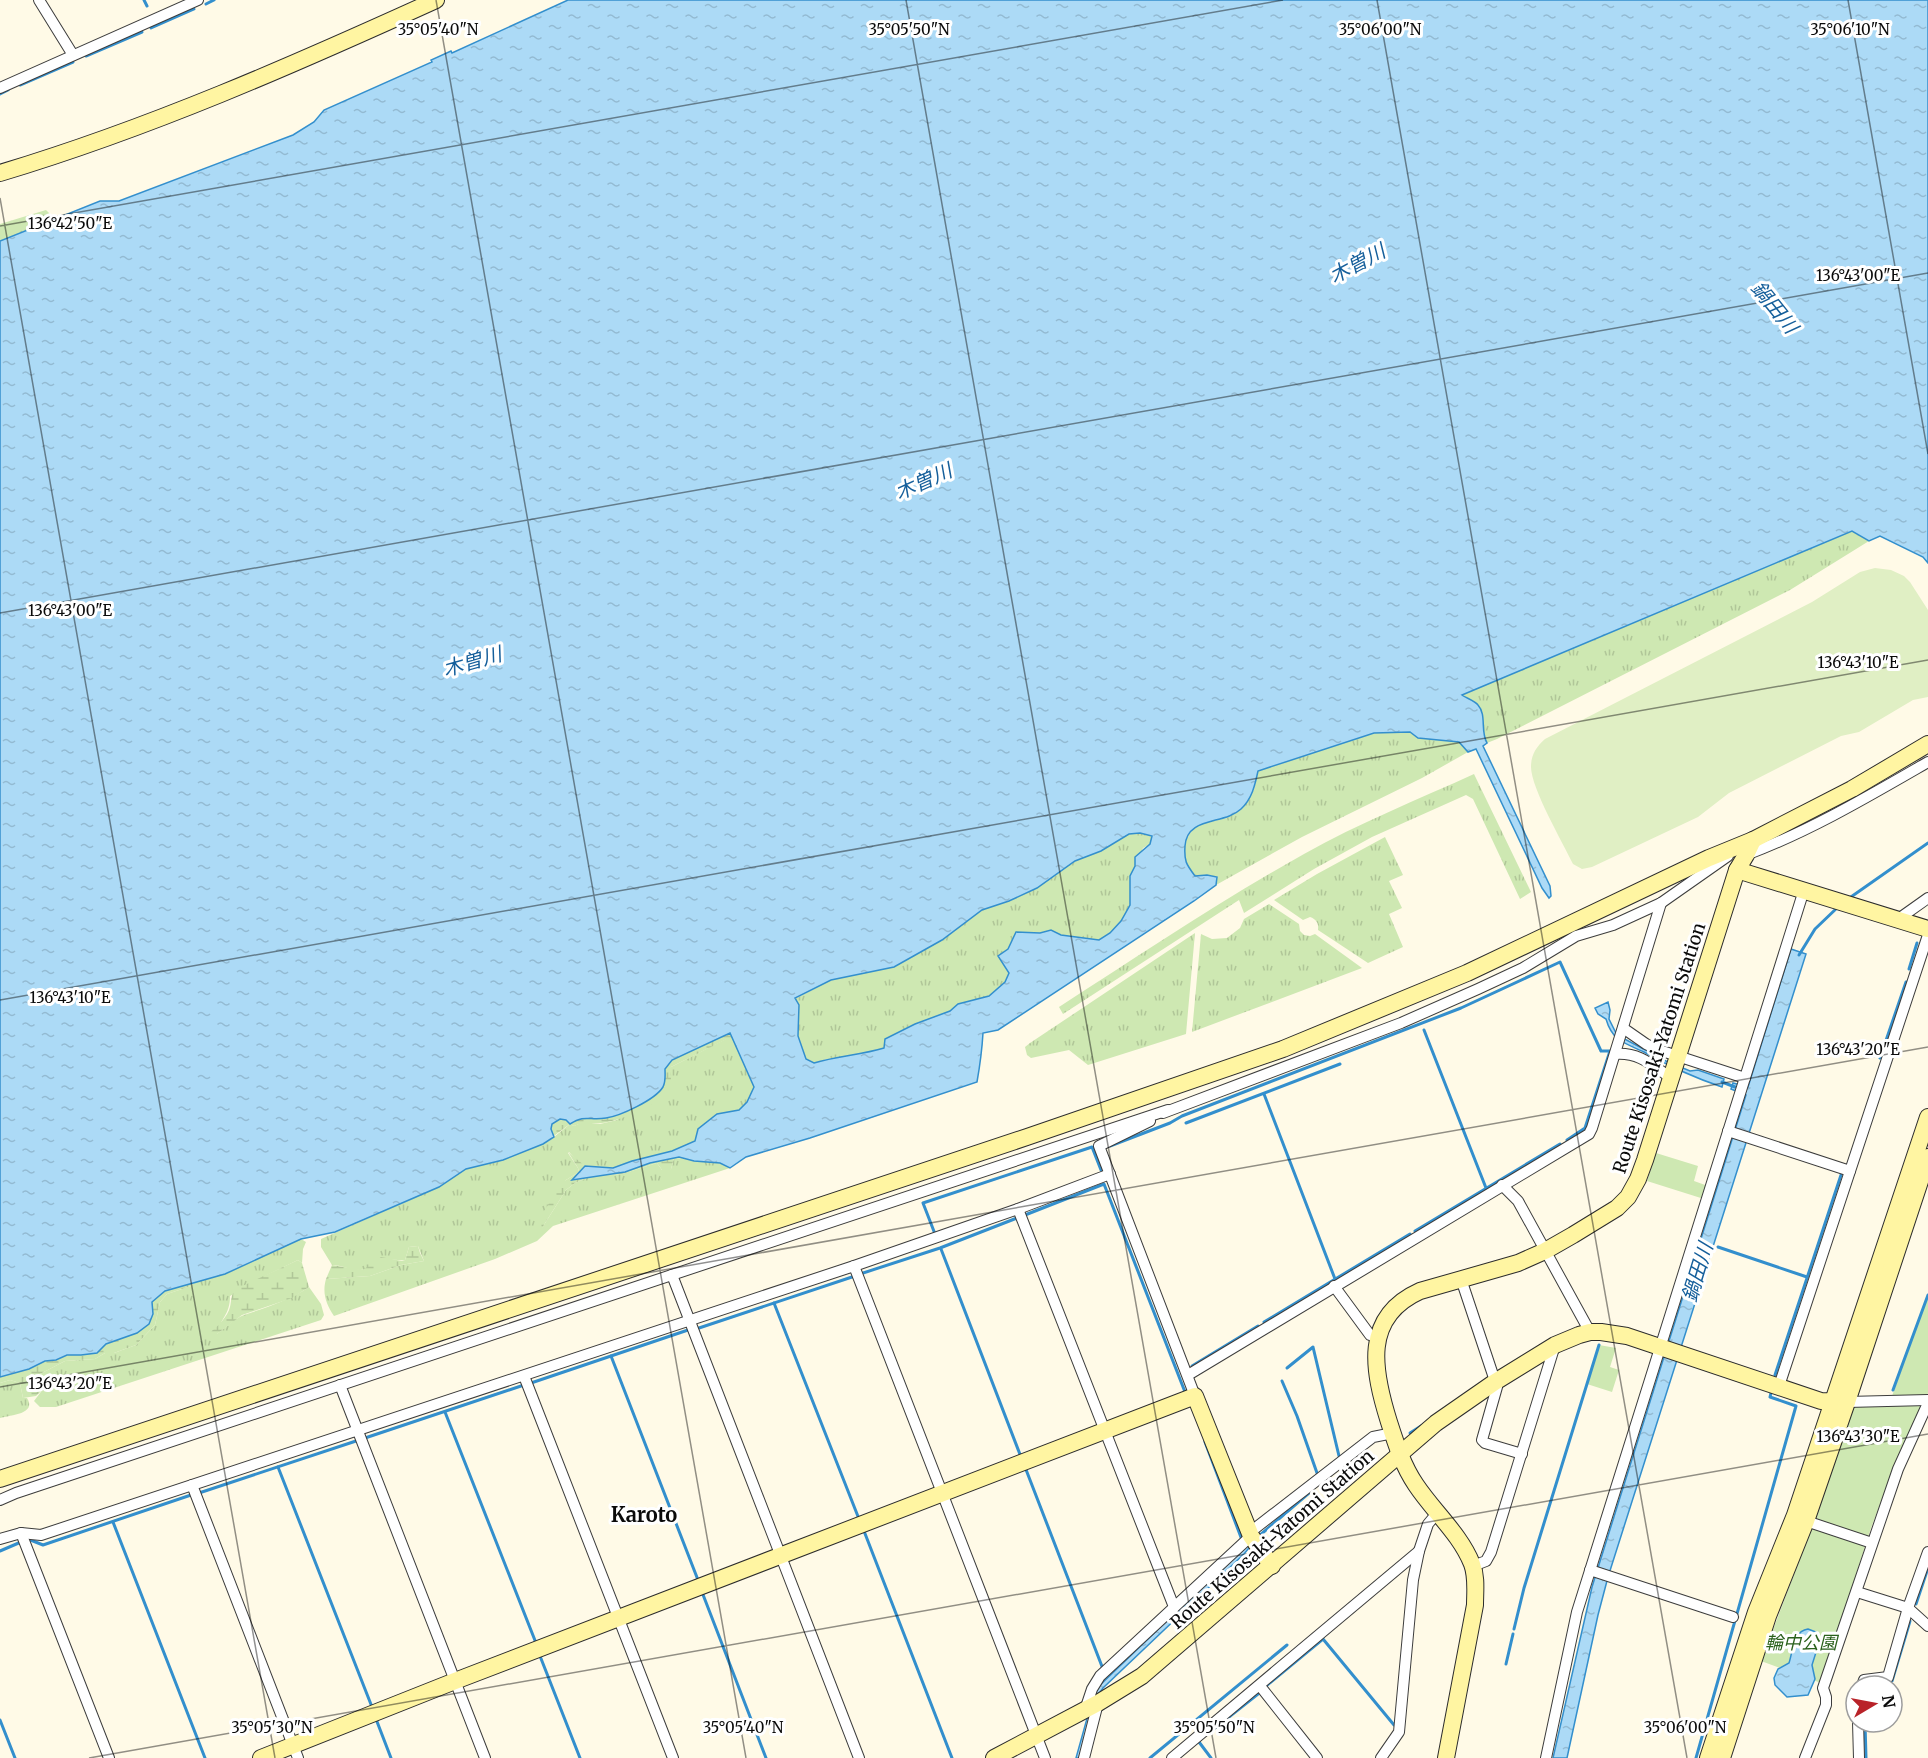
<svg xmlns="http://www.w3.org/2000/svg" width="1928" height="1758" font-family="Merriweather,'Noto Sans JP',serif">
<defs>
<pattern id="grass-tufts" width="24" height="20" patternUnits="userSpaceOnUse" patternTransform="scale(1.5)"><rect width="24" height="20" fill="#cee8b2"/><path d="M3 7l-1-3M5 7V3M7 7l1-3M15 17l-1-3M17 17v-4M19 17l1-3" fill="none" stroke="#b0c698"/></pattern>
<pattern id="wetland-marsh" width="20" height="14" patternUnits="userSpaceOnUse" patternTransform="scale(1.5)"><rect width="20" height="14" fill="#cee8b2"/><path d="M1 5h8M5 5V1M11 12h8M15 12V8" fill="none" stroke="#b0c698"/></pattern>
<pattern id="water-ripples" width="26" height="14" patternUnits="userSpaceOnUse" patternTransform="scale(1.5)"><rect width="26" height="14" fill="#acdaf6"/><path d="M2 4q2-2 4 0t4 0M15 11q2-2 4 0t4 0" fill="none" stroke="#93bad2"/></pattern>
</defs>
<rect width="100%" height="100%" fill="#fffae7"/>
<g fill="url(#grass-tufts)">
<polygon points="46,210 55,219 0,241 0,224"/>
<polygon points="1852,531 1869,541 1790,590 1497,739 1487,743 1483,728 1483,715 1461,695"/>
<polygon points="1410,732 1418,738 1459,742 1463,745 1468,752 1422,778 1302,837 1216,885 1217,877 1207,875 1195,876 1185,861 1185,842 1194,827 1207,822 1227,818 1254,790 1258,771 1374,733"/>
<path d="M1474 774 1531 892 1520 899 1473 799 1466 795 1372 837 1314 869 1244 913 1239 900 1063 1014 1059 1007C1140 955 1220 901 1304 854 1359 823 1417 800 1474 774Z"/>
<polygon points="1140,833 1153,836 1150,844 1143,848 1130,876 1130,905 1121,921 1110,933 1099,940 1061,935 1051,930 1040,933 1016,932 1008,949 998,956 1009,973 1005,982 989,996 958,1004 950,1011 915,1024 884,1048 843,1058 827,1059 814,1063 806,1059 798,1036 799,1005 795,999 831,980 894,967 942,940 982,910 1009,901 1037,888 1075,861 1101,851 1129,834"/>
<path d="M1385 837 1403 875 1389 881 1402 908 1389 914 1403 947 1368 963 1318 930C1319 923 1316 919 1310 917L1303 920 1274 900 1317 874Z"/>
<polygon points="1269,904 1299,924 1300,931 1304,935 1310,936 1315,934 1362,968 1192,1032 1201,934 1212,939 1227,938 1240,928 1244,919"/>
<polygon points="1195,933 1186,1034 1088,1065 1069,1050 1031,1058 1027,1055 1025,1047 1030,1043"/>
<path d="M728 1038C739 1053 748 1069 754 1087L747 1102 739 1110 717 1114 710 1120 695 1141 672 1151 632 1161 613 1168 585 1166 577 1161 569 1152 568 1153 578 1168 579 1172 566 1180 542 1228 566 1190 575 1183 591 1176 622 1174 657 1163 662 1170 671 1169 674 1158C678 1158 716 1162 720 1163 724 1164 727 1166 730 1168L553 1226 537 1241 495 1259 334 1316C326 1304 322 1293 326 1279L370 1276 401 1265 424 1261 418 1246 409 1247 405 1260C400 1261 396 1259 391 1260 381 1262 371 1270 360 1270 350 1270 341 1265 332 1265L321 1247V1239L439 1187 466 1169 503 1160 549 1141 570 1124 574 1126 583 1122 600 1124 617 1120 671 1067Z"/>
<path d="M301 1239 306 1242 303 1249 302 1263 298 1260 265 1276 230 1296C230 1315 221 1317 217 1334 225 1328 235 1318 244 1315 267 1307 288 1301 309 1287L321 1304 324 1315 321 1320 56 1407H40L34 1401 46 1385 37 1389 33 1388 32 1386 33 1380 40 1374 65 1361 95 1359 105 1353H114L136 1345 155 1325 160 1302 167 1294 191 1286 195 1282 225 1274Z"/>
<path d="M10 1380 20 1383 23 1398H27C37 1414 11 1415 0 1418V1383Z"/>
</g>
<g fill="url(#wetland-marsh)">
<path d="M738 1028 820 1135 746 1157 730 1168C727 1166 724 1164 720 1163 716 1162 677 1158 674 1158L671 1169 667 1172 662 1170 657 1163 622 1174 591 1176 575 1183 566 1190 542 1228 535 1225 559 1188 566 1180 579 1172 578 1168 568 1152 585 1166 613 1168 632 1161 672 1151 695 1141 698 1129 717 1114 739 1110 747 1102 754 1087C748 1069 739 1053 727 1039L671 1067C670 1072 672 1080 670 1086 664 1104 619 1121 602 1123 591 1124 585 1121 574 1126L570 1124 543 1144 503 1160 466 1169 449 1180 456 1172 529 1137 560 1119 665 1069 672 1060Z"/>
<polygon points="418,1246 420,1253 424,1261 401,1265 370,1276 326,1279 332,1265 363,1270 381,1257 402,1261 405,1260 409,1247"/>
<path d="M298 1260 302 1263 309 1287 292 1298 242 1315 217 1334 213 1335 209 1333C217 1328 228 1316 230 1307 232 1299 230 1296 236 1289Z"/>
<polygon points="195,1282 191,1286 167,1294 160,1302 155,1325 136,1345 114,1353 105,1353 95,1359 65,1361 40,1374 33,1380 33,1388 37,1389 49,1380 50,1382 36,1396 23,1398 20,1383 10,1380 0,1383 0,1377 29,1369 45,1361 56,1360 99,1340 165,1291"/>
</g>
<g fill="#cee8b2">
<polygon points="1656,1153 1698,1166 1694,1181 1708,1186 1704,1199 1647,1181"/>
<polygon points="1928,1295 1928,1393 1894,1467 1871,1528 1821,1683 1761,1661 1809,1535 1856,1397 1891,1399"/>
<polygon points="1599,1345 1616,1348 1610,1367 1619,1370 1612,1392 1587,1384"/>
</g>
<path fill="#e0efc4" d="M1875 568 1891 570 1904 576 1910 582 1928 610V697L1913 700 1859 732 1841 736 1729 793 1698 817 1592 867 1582 869 1573 864C1563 843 1531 788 1531 767 1531 755 1536 747 1545 739L1812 602 1860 572Z"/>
<g fill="url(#water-ripples)" stroke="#338fcd" stroke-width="1.5" fill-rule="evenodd">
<path d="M568 0H1928V563L1923 557 1880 536 1869 541 1852 531 1462 695C1466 698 1475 701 1478 705 1487 715 1480 731 1487 743L1483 746 1550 886 1551 896 1549 898 1542 888 1476 749 1468 752 1459 742 1418 738 1410 732 1374 733 1258 771C1255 785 1252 799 1241 809 1224 825 1187 816 1185 846 1184 861 1186 864 1195 876L1207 875 1217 877 1216 885 1194 901 998 1030 983 1033C982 1050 980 1065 977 1082L810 1138 746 1157 730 1168 720 1163 694 1161 679 1157 650 1163 625 1172 572 1180 585 1166 613 1168 632 1161 672 1151 695 1141 698 1129 717 1114 739 1110 747 1102 754 1087 730 1033 672 1060 665 1069C665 1075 666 1081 663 1087 655 1100 620 1116 606 1118 589 1121 586 1114 570 1124L566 1120 560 1119 552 1124 551 1129 554 1137 543 1144 503 1160 466 1169 439 1187 335 1232 301 1239 225 1274 165 1291 152 1302 153 1314 149 1324 137 1333 106 1344 97 1353 81 1355H67L56 1360 45 1361 29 1369 0 1377V241L100 201H119L293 135 314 122 324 110 432 62 431 60 451 51 452 53ZM1140 833 1152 836 1150 844 1135 857V866L1130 876V905L1121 921 1110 933 1099 940 1061 935 1051 930 1040 933 1016 932 1008 949 998 956 1009 973 1005 982 989 996 958 1004 950 1011 915 1024 885 1039 884 1048C861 1055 837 1056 814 1063L806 1059 798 1036 799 1005 795 998 831 980 894 967 942 940 982 910 1009 901 1037 888 1075 861 1101 851 1129 834Z"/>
<polygon points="1791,949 1806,954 1608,1577 1598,1615 1567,1758 1553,1758 1592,1587 1746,1095 1731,1089 1733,1083 1748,1087"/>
<path d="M1608 1002 1610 1010 1609 1019 1617 1035 1666 1061 1690 1071 1698 1070 1724 1079 1722 1087C1695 1078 1669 1066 1644 1052 1635 1048 1625 1044 1618 1039 1612 1034 1608 1026 1606 1019L1598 1014 1595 1008Z"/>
<polygon points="1258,1537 1244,1554 1103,1688 1098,1695 1081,1758 1076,1758 1093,1697 1098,1687 1245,1546"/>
<path d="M1808 1629 1816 1632 1818 1646 1812 1665 1815 1679 1808 1695 1787 1697 1775 1685 1774 1678 1778 1669 1789 1663C1793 1651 1793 1631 1808 1629Z"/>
</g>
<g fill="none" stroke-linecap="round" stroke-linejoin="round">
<g stroke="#338fcd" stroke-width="3">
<polyline points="144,0 147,6"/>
<polyline points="206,4 214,0"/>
<polyline points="151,28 194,9"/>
<polyline points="86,56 142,32"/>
<polyline points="20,85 73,62"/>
<polyline points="0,94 8,90"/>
<polyline points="1848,899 1928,843"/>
<polyline points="1799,955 1815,929 1838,907"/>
<polyline points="1909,969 1917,943"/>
<polyline points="1424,1030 1486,1188"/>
<polyline points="1880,1058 1906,982"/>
<polyline points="1722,1082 1735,1087"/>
<polyline points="1264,1094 1335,1279"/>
<polyline points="1186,1123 1340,1064"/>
<polyline points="1110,1146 1170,1123 1182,1116 1461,1008 1560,962 1601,1051 1610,1051 1585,1128 1567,1140"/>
<polyline points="1025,1215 1104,1184 1185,1392"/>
<polyline points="1415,1231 1560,1144"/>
<polyline points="935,1234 923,1203 1092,1147 1101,1170"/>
<polyline points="1718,1247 1807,1277"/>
<polyline points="941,1249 1021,1457"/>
<polyline points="860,1274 940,1248 1017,1218"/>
<polyline points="774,1303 859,1519"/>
<polyline points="1264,1322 1410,1234"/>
<polyline points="696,1329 855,1276"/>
<polyline points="611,1356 698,1580"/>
<polyline points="1192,1366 1258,1326"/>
<polyline points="1287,1368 1313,1347 1339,1456"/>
<polyline points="1775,1375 1841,1175"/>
<polyline points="1282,1381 1297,1416 1317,1473"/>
<polyline points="531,1383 688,1330"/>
<polyline points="1893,1390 1928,1295"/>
<polyline points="445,1412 536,1643"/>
<polyline points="1410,1433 1421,1426"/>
<polyline points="365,1438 524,1385"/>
<polyline points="1205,1442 1242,1540"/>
<polyline points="278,1467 372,1707"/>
<polyline points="1025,1467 1103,1669"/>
<polyline points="199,1493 356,1441"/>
<polyline points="113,1522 205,1758"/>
<polyline points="864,1531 952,1758"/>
<polyline points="1259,1536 1309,1493"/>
<polyline points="28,1539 43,1545 191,1495"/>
<polyline points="0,1551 21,1542"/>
<polyline points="702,1592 766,1758"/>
<polyline points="1916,1604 1928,1568"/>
<polyline points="1514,1629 1524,1588 1599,1345"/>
<polyline points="540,1656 580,1758"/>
<polyline points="1506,1664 1513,1634"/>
<polyline points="1888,1681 1892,1681 1910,1621"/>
<polyline points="1266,1686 1323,1639 1394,1725"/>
<polyline points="376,1719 391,1758"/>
<polyline points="0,1720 15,1758"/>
<polyline points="1865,1722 1866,1758"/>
<polyline points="1215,1728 1258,1694"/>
<polyline points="1199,1742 1211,1758"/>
<polyline points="1150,1758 1287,1645"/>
<polyline points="1696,1758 1796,1406 1770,1397 1771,1393"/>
</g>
<defs>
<g id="street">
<polyline points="39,0 73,55"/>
<polyline points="0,88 198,0"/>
<path d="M1746 855C1810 831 1869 796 1928 762"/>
<polyline points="1897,920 1928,898"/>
<polyline points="1623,1028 1646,1044 1656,1049 1745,1078"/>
<path d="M1615 1054C1639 1052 1652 1065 1671 1078"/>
<polyline points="1163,1113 1401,1023 1478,989 1523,968 1576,936 1613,925 1661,903 1728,856"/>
<polyline points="1150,1121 1099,1146 1195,1396"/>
<polyline points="1728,1131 1850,1171"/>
<polyline points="1502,1185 1518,1201 1590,1332"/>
<polyline points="1018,1209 1174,1607"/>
<polyline points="854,1266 1045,1758"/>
<polyline points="672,1275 859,1758"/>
<polyline points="1461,1279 1497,1387 1482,1440 1485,1443 1522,1454"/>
<polyline points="1334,1286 1370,1335 1377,1337"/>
<polyline points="1188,1375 1589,1134 1592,1128 1661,903"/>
<polyline points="524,1376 673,1758"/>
<polyline points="340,1385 485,1758"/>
<polyline points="1779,1386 1928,935"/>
<polyline points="1847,1402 1928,1400"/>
<polyline points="192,1485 298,1758"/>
<polyline points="0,1500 16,1493 1168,1110"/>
<polyline points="1806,1521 1872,1543"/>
<polyline points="21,1533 109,1758"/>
<polyline points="1249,1533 1373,1437 1393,1433"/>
<polyline points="0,1539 21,1533 41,1535 854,1266 1018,1209 1110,1174"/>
<polyline points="1473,1566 1486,1561 1491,1552 1555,1345"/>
<polyline points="1590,1570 1733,1617"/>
<polyline points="1857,1592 1908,1608 1928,1626"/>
<polyline points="1260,1686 1317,1758"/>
<polyline points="1862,1686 1864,1680 1888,1677 1908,1608 1928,1552"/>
<polyline points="1085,1710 1092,1689 1100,1676 1251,1536"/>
<polyline points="1858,1722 1859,1758"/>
<polyline points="1084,1758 1098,1703"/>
<polyline points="1172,1758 1419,1551"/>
<polyline points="1381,1758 1399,1732 1413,1580 1419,1551 1428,1524 1438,1512"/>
<polyline points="1546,1758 1577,1612 1804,890"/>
<polyline points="1805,1758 1826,1705 1826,1697 1823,1688 1898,1469 1928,1403"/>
</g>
<g id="secondary">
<path d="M0 173C150 128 293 65 436 0"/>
<polyline points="1737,870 1928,929"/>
<polyline points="0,1479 1027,1137 1283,1049 1467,973 1709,858 1753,840 1852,789 1928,744"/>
<polyline points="261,1758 455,1681 1195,1396 1251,1536 1272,1566"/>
<polyline points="994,1758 1098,1703 1142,1676 1436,1423 1495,1382 1555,1345 1579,1335 1590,1332 1601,1332 1627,1336 1821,1401 1847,1402"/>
<path d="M1446 1758 1475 1605C1475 1592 1477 1577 1472 1564 1460 1534 1434 1512 1416 1485 1403 1466 1396 1444 1389 1422 1373 1371 1362 1317 1420 1291L1518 1263 1545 1251 1573 1235 1617 1208 1628 1197 1638 1179 1645 1160 1737 870 1746 855 1753 840"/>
<polyline points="1708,1758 1756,1612 1795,1515 1928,1117"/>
<polyline points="1722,1758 1768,1616 1806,1521 1847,1402 1928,1157"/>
</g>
</defs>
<use href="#street" stroke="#3d3d3d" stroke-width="12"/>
<use href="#secondary" stroke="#2c2c2c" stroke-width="18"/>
<use href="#street" stroke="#fff" stroke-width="10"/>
<use href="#secondary" stroke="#fff5a2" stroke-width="16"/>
</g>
<path fill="none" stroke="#0a0a0a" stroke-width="1.5" stroke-opacity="0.45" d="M436 0 746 1758M906 0 1216 1758M1377 0 1687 1758M1848 0 1928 454M0 198 275 1758M0 226 1283 0M0 613 1928 273M0 1000 1928 660M0 1387 1928 1047M89 1758 1928 1434"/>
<g text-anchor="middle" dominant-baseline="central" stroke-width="6" stroke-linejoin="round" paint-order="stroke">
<g font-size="18" fill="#0a0a0a" stroke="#fff">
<text transform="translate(1659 1048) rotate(-72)">Route Kisosaki-Yatomi Station</text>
<text transform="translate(1272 1539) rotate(-41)">Route Kisosaki-Yatomi Station</text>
</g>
<g font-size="18" font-style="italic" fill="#2a611c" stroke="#fff">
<text x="1801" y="1642">輪中公園</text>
</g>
<g font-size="20" font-style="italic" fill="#155f9b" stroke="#fff">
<text transform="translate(1357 263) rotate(-28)">木曽川</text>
<text transform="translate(1775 307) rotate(51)">鍋田川</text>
<text transform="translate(923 481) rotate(-24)">木曽川</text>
<text transform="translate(472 661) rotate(-16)">木曽川</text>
<text transform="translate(1697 1272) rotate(-73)">鍋田川</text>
</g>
<g font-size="20" font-weight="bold" fill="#0a0a0a" stroke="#fff">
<text x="644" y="1514">Karoto</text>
</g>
</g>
<g font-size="15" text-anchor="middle" fill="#0a0a0a" stroke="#fff" stroke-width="6" stroke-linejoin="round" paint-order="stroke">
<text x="1850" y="35">35°06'10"N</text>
<text x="438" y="35">35°05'40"N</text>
<text x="909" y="35">35°05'50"N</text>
<text x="1380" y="35">35°06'00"N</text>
<text x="70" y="229">136°42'50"E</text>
<text x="1858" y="281">136°43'00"E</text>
<text x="70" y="616">136°43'00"E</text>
<text x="1858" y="668">136°43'10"E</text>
<text x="70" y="1003">136°43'10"E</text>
<text x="1858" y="1055">136°43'20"E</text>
<text x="70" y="1389">136°43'20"E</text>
<text x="1858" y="1442">136°43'30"E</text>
<text x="272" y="1733">35°05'30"N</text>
<text x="743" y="1733">35°05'40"N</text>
<text x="1214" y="1733">35°05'50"N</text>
<text x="1685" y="1733">35°06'00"N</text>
</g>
<g transform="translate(1874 1704) rotate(80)"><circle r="28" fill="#ffffff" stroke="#9d9d9d" stroke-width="1.5"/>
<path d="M0-4.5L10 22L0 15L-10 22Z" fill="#b92329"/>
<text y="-9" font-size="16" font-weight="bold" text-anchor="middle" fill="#0a0a0a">N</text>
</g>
</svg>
